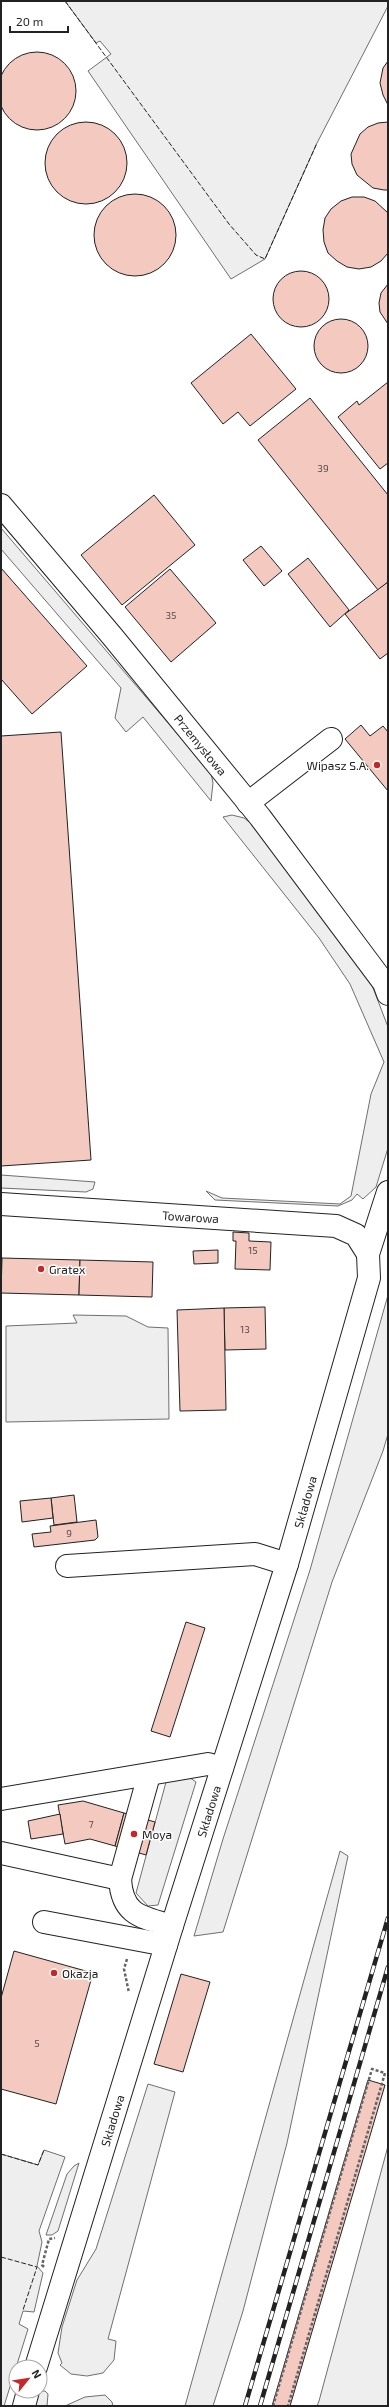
<svg xmlns="http://www.w3.org/2000/svg" width="389" height="2407" font-family="'Exo 2',sans-serif">
<rect width="100%" height="100%" fill="#fff"/>
<g fill="#eee" stroke="#6f6f6f">
<polygon points="65,1 388,1 388,6 317,143 265,259 231,279 88,71 111,54 100,41 96,43"/>
<polygon points="1,528 211,773 213,783 211,801 143,717 126,732 115,718 121,688 1,549"/>
<polygon points="232,815 244,818 253,825 370,980 388,1027 388,1148 376,1187 363,1199 357,1194 352,1200 338,1206 215,1200 206,1191 222,1198 340,1204 351,1196 371,1094 384,1062 350,984 319,938 223,817"/>
<polygon points="1,1175 95,1182 93,1189 86,1192 1,1188"/>
<polygon points="388,1295 388,1434 383,1451 332,1582 223,1932 194,1936 223,1839 310,1570"/>
<polygon points="73,1315 126,1316 148,1327 168,1328 169,1419 6,1422 6,1326 77,1323"/>
<polygon points="186,1775 196,1782 158,1905 148,1906 136,1893 166,1782"/>
<polygon points="340,1851 348,1856 287,2143 243,2311 213,2406 185,2406"/>
<polygon points="148,2084 175,2092 108,2339 116,2341 114,2360 103,2373 87,2376 71,2374 60,2365 62,2363 58,2353 62,2327 77,2280 96,2249"/>
<polygon points="388,2146 388,2406 317,2406 319,2401"/>
<polygon points="44,2150 65,2157 39,2231 42,2242 37,2266 43,2273 34,2312 23,2311 19,2324 28,2329 4,2406 1,2406 1,2154 38,2165"/>
<polygon points="79,2163 58,2231 52,2235 46,2235 67,2174 74,2166"/>
<polygon points="40,2391 45,2391 48,2394 47,2406 33,2406"/>
<polygon points="105,2395 112,2402 113,2406 65,2406 85,2397"/>
</g>
<g fill="#f3c9c0" stroke="#222">
<circle cx="37" cy="91" r="39"/>
<polygon points="388,61 388,60 388,105 383,95 380,83 383,68"/>
<polygon points="388,122 388,190 384,190 373,188 357,175 352,164 351,154 360,134 368,127 378,123"/>
<circle cx="86" cy="163" r="41"/>
<circle cx="135" cy="235" r="41"/>
<polygon points="352,197 364,197 375,201 388,213 388,253 381,261 371,267 359,269 347,267 337,261 328,253 324,242 323,230 325,218 331,209 341,201"/>
<circle cx="301" cy="299" r="28"/>
<polygon points="388,284 388,324 380,312 379,303 381,293"/>
<circle cx="341" cy="346" r="27"/>
<polygon points="251,334 296,389 250,426 238,412 223,424 191,383"/>
<polygon points="388,382 388,463 380,469 338,417 357,401 359,405"/>
<polygon points="310,398 388,495 388,582 378,590 258,440"/>
<polygon points="154,495 195,545 122,605 81,555"/>
<polygon points="261,546 282,571 264,586 243,560"/>
<polygon points="308,558 349,610 330,627 288,574"/>
<polygon points="1,568 87,666 32,714 1,679"/>
<polygon points="170,569 216,623 171,662 125,607"/>
<polygon points="388,582 388,653 380,659 345,614"/>
<polygon points="361,725 370,736 383,726 388,732 388,791 345,739"/>
<polygon points="61,732 91,1160 1,1166 1,736"/>
<polygon points="233,1232 249,1233 249,1241 271,1242 270,1270 235,1269 236,1241 233,1241"/>
<polygon points="218,1250 218,1263 194,1264 193,1251"/>
<polygon points="2,1258 80,1260 79,1295 1,1293"/>
<polygon points="80,1260 153,1262 152,1297 79,1295"/>
<polygon points="265,1307 266,1349 225,1350 224,1308"/>
<polygon points="224,1308 226,1410 180,1411 177,1310"/>
<polygon points="74,1495 77,1522 54,1525 51,1498"/>
<polygon points="51,1498 53,1518 22,1522 20,1501"/>
<polygon points="96,1520 98,1537 95,1540 34,1547 32,1534 51,1532 50,1526"/>
<polygon points="186,1622 205,1628 170,1737 151,1731"/>
<polygon points="83,1801 124,1813 115,1846 90,1839 65,1844 58,1805"/>
<polygon points="124,1813 155,1822 146,1855 115,1846"/>
<polygon points="60,1814 63,1834 31,1839 28,1821"/>
<polygon points="14,1951 93,1973 56,2104 1,2089 1,1998"/>
<polygon points="181,1974 210,1982 183,2072 154,2064"/>
<polygon points="368,2080 385,2085 290,2406 272,2406"/>
</g>
<g fill="none" stroke-linecap="round" stroke-linejoin="round">
<defs>
<g id="minor">
<path id="s1" d="M1 505 112 636 260 817 384 983 388 994"/>
<polyline points="248,803 331,739"/>
<path id="s2" d="M1 1204 336 1226 356 1235 368 1254"/>
<polyline points="67,1566 255,1554 287,1564"/>
<polyline points="1,1799 208,1764 222,1768"/>
<path d="M1 1853 120 1879C122 1915 141 1917 172 1926"/>
<polyline points="120,1879 149,1775"/>
<polyline points="44,1922 166,1945"/>
<path id="s3" d="M36 2367 172 1926 287 1564 369 1278 368 1254 388 1192"/>
<polyline points="24,2406 28,2391"/>
</g>
</defs>
<use href="#minor" stroke="#222" stroke-width="24"/>
<g stroke="#646464" stroke-width="2.5" stroke-dasharray="3 2" stroke-linecap="butt">
<polyline points="127,1959 124,1969 129,1993"/>
<polyline points="44,2267 42,2265 49,2239 55,2238"/>
<polyline points="273,2406 372,2069 385,2073 288,2406"/>
</g>
<use href="#minor" stroke="#fff" stroke-width="22"/>
<defs>
<g id="rail">
<polyline points="245,2406 388,1918"/>
<polyline points="260,2406 388,1967"/>
</g>
</defs>
<use href="#rail" stroke="#222" stroke-width="4.5"/>
<use href="#rail" stroke="#fff" stroke-width="3" stroke-dasharray="9" stroke-linecap="butt"/>
<g stroke="#222" stroke-width="1" stroke-dasharray="5 2" stroke-linecap="butt">
<polyline points="65,1 229,224 256,255 265,259 317,143"/>
<polyline points="1,2154 38,2165 44,2150"/>
<polyline points="1,2257 37,2267 23,2310"/>
</g>
</g>
<g fill="#c62828" stroke="#fff" stroke-width="1.5">
<circle cx="377" cy="765" r="4"/>
<circle cx="41" cy="1269" r="4"/>
<circle cx="134" cy="1834" r="4"/>
<circle cx="54" cy="1973" r="4"/>
</g>
<g text-anchor="middle" dominant-baseline="central" stroke-width="3" stroke-linejoin="round" paint-order="stroke">
<g font-size="10" fill="#564c4a">
<text x="323" y="468">39</text>
<text x="171" y="615">35</text>
<text x="253" y="1250">15</text>
<text x="245" y="1329">13</text>
<text x="69" y="1533">9</text>
<text x="91" y="1824">7</text>
<text x="37" y="2043">5</text>
</g>
<g font-size="12" fill="#222" stroke="#fff">
<text stroke="none"><textPath href="#s1" startOffset="312">Przemysłowa</textPath></text>
<text stroke="none"><textPath href="#s2" startOffset="190">Towarowa</textPath></text>
<text stroke="none"><textPath href="#s3" startOffset="906">Składowa</textPath></text>
<text stroke="none"><textPath href="#s3" startOffset="582">Składowa</textPath></text>
<text stroke="none"><textPath href="#s3" startOffset="258">Składowa</textPath></text>
</g>
<g font-size="12" fill="#222" stroke="#fff" text-anchor="start">
<text x="369" y="765" text-anchor="end">Wipasz S.A.</text>
<text x="49" y="1269">Gratex</text>
<text x="142" y="1834">Moya</text>
<text x="62" y="1973">Okazja</text>
</g>
</g>
<rect width="389" height="2407" fill="none" stroke="#222222" stroke-width="4"/>
<g transform="translate(28 2379) rotate(60)"><circle r="19" fill="#ffffff" stroke="#a7a7a7"/>
<path d="M0-3L7 15L0 10L-7 15Z" fill="#c62828"/>
<text y="-6" font-size="11" font-weight="bold" text-anchor="middle" fill="#222222">N</text>
</g>
<path d="M10 26v6h58v-6" fill="none" stroke="#222222" stroke-width="2"/>
<text x="16" y="26" font-size="12" fill="#222222" stroke="#ffffff" stroke-width="3" paint-order="stroke">20 m</text>
</svg>
